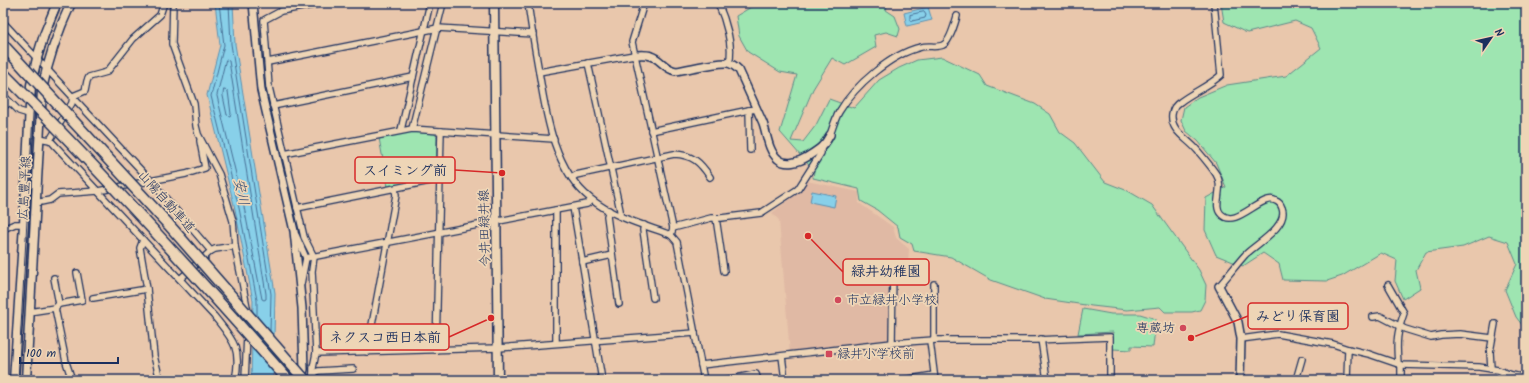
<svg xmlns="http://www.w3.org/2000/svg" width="1529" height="383" font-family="Kalam,'Klee One',sans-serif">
<rect width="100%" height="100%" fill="#e9c7ac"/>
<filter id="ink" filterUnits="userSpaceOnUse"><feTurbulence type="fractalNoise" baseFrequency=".025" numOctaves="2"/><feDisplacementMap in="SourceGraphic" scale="8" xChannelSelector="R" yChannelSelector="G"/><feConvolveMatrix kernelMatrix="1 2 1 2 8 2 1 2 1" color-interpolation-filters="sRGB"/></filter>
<g filter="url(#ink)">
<polygon fill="#e0b9a4" points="807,181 859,192 859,203 893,227 896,238 909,249 908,264 890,263 890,337 887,341 790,354 779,220 772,213 801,190"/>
<g fill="#9ee5b1" stroke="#5c8a88">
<polygon points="758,3 888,3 886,10 895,16 900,29 898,36 886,32 874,35 876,47 845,65 832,58 813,89 791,141 803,142 816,125 829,99 854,108 879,80 899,68 917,60 942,57 980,75 987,86 1035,104 1050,114 1060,132 1075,143 1105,182 1128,191 1152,205 1199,270 1206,285 1205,300 1200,310 1192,312 1165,312 1160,307 1127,310 1092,306 1045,299 991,280 951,257 914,251 912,244 900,237 898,227 877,210 861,201 859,189 813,178 814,171 780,132 797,75 780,72 748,52 739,36 736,16"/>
<polygon points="1221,3 1526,3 1526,330 1516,317 1505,290 1517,264 1508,242 1489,236 1463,247 1426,252 1416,270 1420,288 1403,299 1395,281 1397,260 1381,253 1342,276 1327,281 1283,280 1279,264 1263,253 1243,266 1216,255 1205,230 1206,198 1226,187 1216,163 1198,141 1186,131 1181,120 1184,107 1198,97 1227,85 1286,76 1321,48 1311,28 1295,21 1247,33 1224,22"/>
<polygon points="411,132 435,134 437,137 436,175 432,179 388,187 379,138"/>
<polygon points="1083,309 1111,314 1140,314 1156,319 1153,347 1131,346 1131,350 1113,349 1113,332 1078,334"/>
</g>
<g fill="#88d0e9" stroke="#5c90b1">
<polygon points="215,3 233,3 235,44 275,293 273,380 251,380 253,301 235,209 207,95 220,45"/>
<polygon points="928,7 932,20 907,26 904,13"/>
<polygon points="812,191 836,196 834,207 810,202"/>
</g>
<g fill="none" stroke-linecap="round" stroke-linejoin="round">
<g stroke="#476f96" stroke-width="1">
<polyline points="219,3 224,45 211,96 239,208 257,300 257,316"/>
<polyline points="229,3 231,44 271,294 270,331"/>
<polygon points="924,12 926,15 925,18 912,21 910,20 910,15"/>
<polygon points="226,60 229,61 266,294 266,299 264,300 262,299 244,207 217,96"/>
<polygon points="224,90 228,91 231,114 230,116 227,115 223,96"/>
</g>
<defs>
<g id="minor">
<polyline points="173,3 172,44 194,104 196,126 198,134 219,174 233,221 235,246 248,312 245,380"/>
<path d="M528 3C531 26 535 49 539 72 546 115 554 170 591 199 613 217 644 225 671 235L677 242 704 380"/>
<polyline points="644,3 632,42 673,228 671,235"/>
<path d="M718 3C725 19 734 47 729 63"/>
<path d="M1214 3 1221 75C1209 86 1193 92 1180 102 1175 105 1173 108 1172 114 1170 131 1187 138 1197 150 1203 157 1210 165 1216 174 1225 187 1212 205 1221 214 1236 230 1262 192 1276 201 1279 202 1281 205 1282 208 1289 226 1256 244 1245 255 1236 265 1228 276 1219 286"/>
<polyline points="3,22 151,181 211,251"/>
<polyline points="268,62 438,28 533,34"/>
<polyline points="588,63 620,210 620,216"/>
<polyline points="539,72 634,55"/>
<polyline points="3,95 19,111 29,114"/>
<polyline points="73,96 85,91 87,81 89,77 107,72 133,39 160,15 164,3"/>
<polyline points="273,106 413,77"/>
<polyline points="3,107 10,102"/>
<polyline points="749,110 750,150"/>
<polyline points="412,129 443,3"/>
<polyline points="401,130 430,3"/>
<polyline points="651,131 749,110 757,109"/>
<path d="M830 135C833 127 835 119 839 112 855 85 891 54 921 47 928 45 937 48 943 45 950 42 955 23 957 16"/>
<path d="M39 138 50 140 214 316C233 340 242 348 235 380"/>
<polyline points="50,140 72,103 73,96"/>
<polyline points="284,154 412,129 554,139"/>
<path d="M572 178 576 175 674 154C693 155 700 162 710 177"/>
<polyline points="36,203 50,200 58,194 98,191 186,174 205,168 200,141"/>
<polyline points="573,207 602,380"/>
<polyline points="297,208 440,179"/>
<polyline points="556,210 556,343"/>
<polyline points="609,210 607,216 619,304"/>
<polyline points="716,218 724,271"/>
<polyline points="644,225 643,230 653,298"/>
<polyline points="673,228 711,218 721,218 761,213 798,189 821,153 821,148"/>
<polyline points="3,229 15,224 24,224"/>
<polyline points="296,235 306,258 301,284"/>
<polyline points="143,240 140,248 147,289 154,356 160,380"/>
<polyline points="306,258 587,204 591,200"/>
<polyline points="582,262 612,255"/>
<polyline points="54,278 59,304"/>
<polyline points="180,279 211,251 215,249 235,246"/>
<path d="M1388 285 1404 313C1397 333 1396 341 1398 363"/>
<polyline points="93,298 147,289"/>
<polyline points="55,308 66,362 72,380"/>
<polyline points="29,312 55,308 59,304 82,300 77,273"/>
<polyline points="1373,317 1380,316 1405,329 1431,337 1441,335 1460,334 1492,338"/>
<polyline points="1041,339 1047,380"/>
<polyline points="1241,339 1278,334 1333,344 1348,349 1369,354 1401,365 1479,367 1498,370 1512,375 1526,378"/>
<polyline points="934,340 934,284"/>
<polyline points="930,341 935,380"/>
<polyline points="892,343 893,266 909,266"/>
<polyline points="436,350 441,131"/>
<polyline points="367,352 396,195 395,189"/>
<polyline points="316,353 498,348 695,333"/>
<polyline points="782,356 785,380"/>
<polyline points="701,365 892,343 934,340 1035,340 1110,337 1110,380"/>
<polyline points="1491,369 1490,352 1495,324"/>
<polyline points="313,374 318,371 353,369"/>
<polyline points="318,380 313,374 313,368 316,353 312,271 314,257 304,237 269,87 264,20 281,11 324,3"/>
<polyline points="726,380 756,374 758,380"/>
<polyline points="904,380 934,375"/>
<polyline points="1296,380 1302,359"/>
<polyline points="1347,380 1348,349"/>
<polyline points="1401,380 1401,365"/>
</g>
<g id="tertiary">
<polyline points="253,3 261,90 294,231 302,308 304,369 302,380"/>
<path d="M634 55C639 55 646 54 651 56 661 59 664 69 676 71 690 69 715 62 728 63 733 64 736 67 739 70 747 88 755 105 763 123 767 134 768 151 778 159 786 166 799 162 807 157 818 150 824 147 830 135"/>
<polyline points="1219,286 1238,322 1241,339 1240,380"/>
</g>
<polyline id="secondary" points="494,3 498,380"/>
<g id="primary">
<polyline points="14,380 24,224 31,85 37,58 44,35 57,3"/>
<path d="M26 380 42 90C48 59 58 31 71 3"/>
</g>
</defs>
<use href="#minor" stroke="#1b2f5e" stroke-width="8"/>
<use href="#tertiary" stroke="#1b2f5e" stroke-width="10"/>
<use href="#secondary" stroke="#1b2f5e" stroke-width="11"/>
<use href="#primary" stroke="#1b2f5e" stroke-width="11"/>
<use href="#minor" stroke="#eed5b6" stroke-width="5.5"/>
<use href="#tertiary" stroke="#eed5b6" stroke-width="7"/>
<use href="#secondary" stroke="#eed5b6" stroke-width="8"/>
<use href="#primary" stroke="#eed5b6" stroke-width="8"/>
<path stroke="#1b2f5e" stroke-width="1" d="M18 380 33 115C37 73 44 42 62 3"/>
<defs>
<g id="motorway-bridge">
<polyline points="3,45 169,225 305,380"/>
<path d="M3 73C102 172 196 275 288 380"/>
</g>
</defs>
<use href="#motorway-bridge" stroke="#1b2f5e" stroke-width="13" stroke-linecap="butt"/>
<use href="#motorway-bridge" stroke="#eed5b6" stroke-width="10"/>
</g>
</g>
<g fill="#d1495b" stroke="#eed5b6" stroke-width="1.5">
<circle cx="838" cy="300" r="4"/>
<circle cx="1183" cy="328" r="4"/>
<rect x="825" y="350" width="8" height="8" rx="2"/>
</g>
<g text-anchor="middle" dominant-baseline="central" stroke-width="3.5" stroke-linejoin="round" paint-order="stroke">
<g font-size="13" fill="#1b2f5e" stroke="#eed5b6">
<text transform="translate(25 188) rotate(-87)">広島豊平線</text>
<text transform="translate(166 202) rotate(48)">山陽自動車道</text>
<text transform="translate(485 228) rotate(-91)">今井田緑井線</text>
</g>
<g font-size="13" fill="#1b2f5e" stroke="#eed5b6" text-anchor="start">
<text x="846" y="300">市立緑井小学校</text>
<text x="1175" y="328" text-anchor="end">専蔵坊</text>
<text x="837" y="354">緑井小学校前</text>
</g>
<g font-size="14" font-style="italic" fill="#2b4773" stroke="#eed5b6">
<text transform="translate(241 192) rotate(78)">安川</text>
</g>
</g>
<path fill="none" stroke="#d62828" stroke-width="1.5" d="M502 173L455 170M808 236L843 272M1191 338L1248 316M491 318L449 337"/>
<g fill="#d62828" stroke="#eed5b6" stroke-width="1.5">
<circle cx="502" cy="173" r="4"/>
<circle cx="808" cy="236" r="4"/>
<circle cx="1191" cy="338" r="4"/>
<circle cx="491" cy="318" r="4"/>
</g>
<g fill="#eed5b6" stroke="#d62828" stroke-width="1.5">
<rect x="355" y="157" width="100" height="26" rx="4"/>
<rect x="843" y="259" width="86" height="26" rx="4"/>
<rect x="1248" y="303" width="100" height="26" rx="4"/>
<rect x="321" y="324" width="128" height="26" rx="4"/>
</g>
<g font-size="14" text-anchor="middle" font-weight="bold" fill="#1b2f5e">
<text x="405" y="175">スイミング前</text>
<text x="886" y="276">緑井幼稚園</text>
<text x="1298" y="321">みどり保育園</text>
<text x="385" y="342">ネクスコ西日本前</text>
</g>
<rect width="1529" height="383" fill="none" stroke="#eed5b6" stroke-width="16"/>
<rect x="8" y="8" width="1513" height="367" fill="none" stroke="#1b2f5e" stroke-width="1.5" filter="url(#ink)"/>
<g transform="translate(1491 38) rotate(56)" stroke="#eed5b6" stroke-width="3" paint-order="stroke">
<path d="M0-3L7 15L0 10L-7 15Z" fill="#1b2f5e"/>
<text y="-6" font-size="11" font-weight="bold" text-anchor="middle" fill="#1b2f5e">N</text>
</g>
<path d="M20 357v6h98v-6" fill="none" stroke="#1b2f5e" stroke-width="2"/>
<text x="26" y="357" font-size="12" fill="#1b2f5e" stroke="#eed5b6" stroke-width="3" paint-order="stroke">100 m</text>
</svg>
